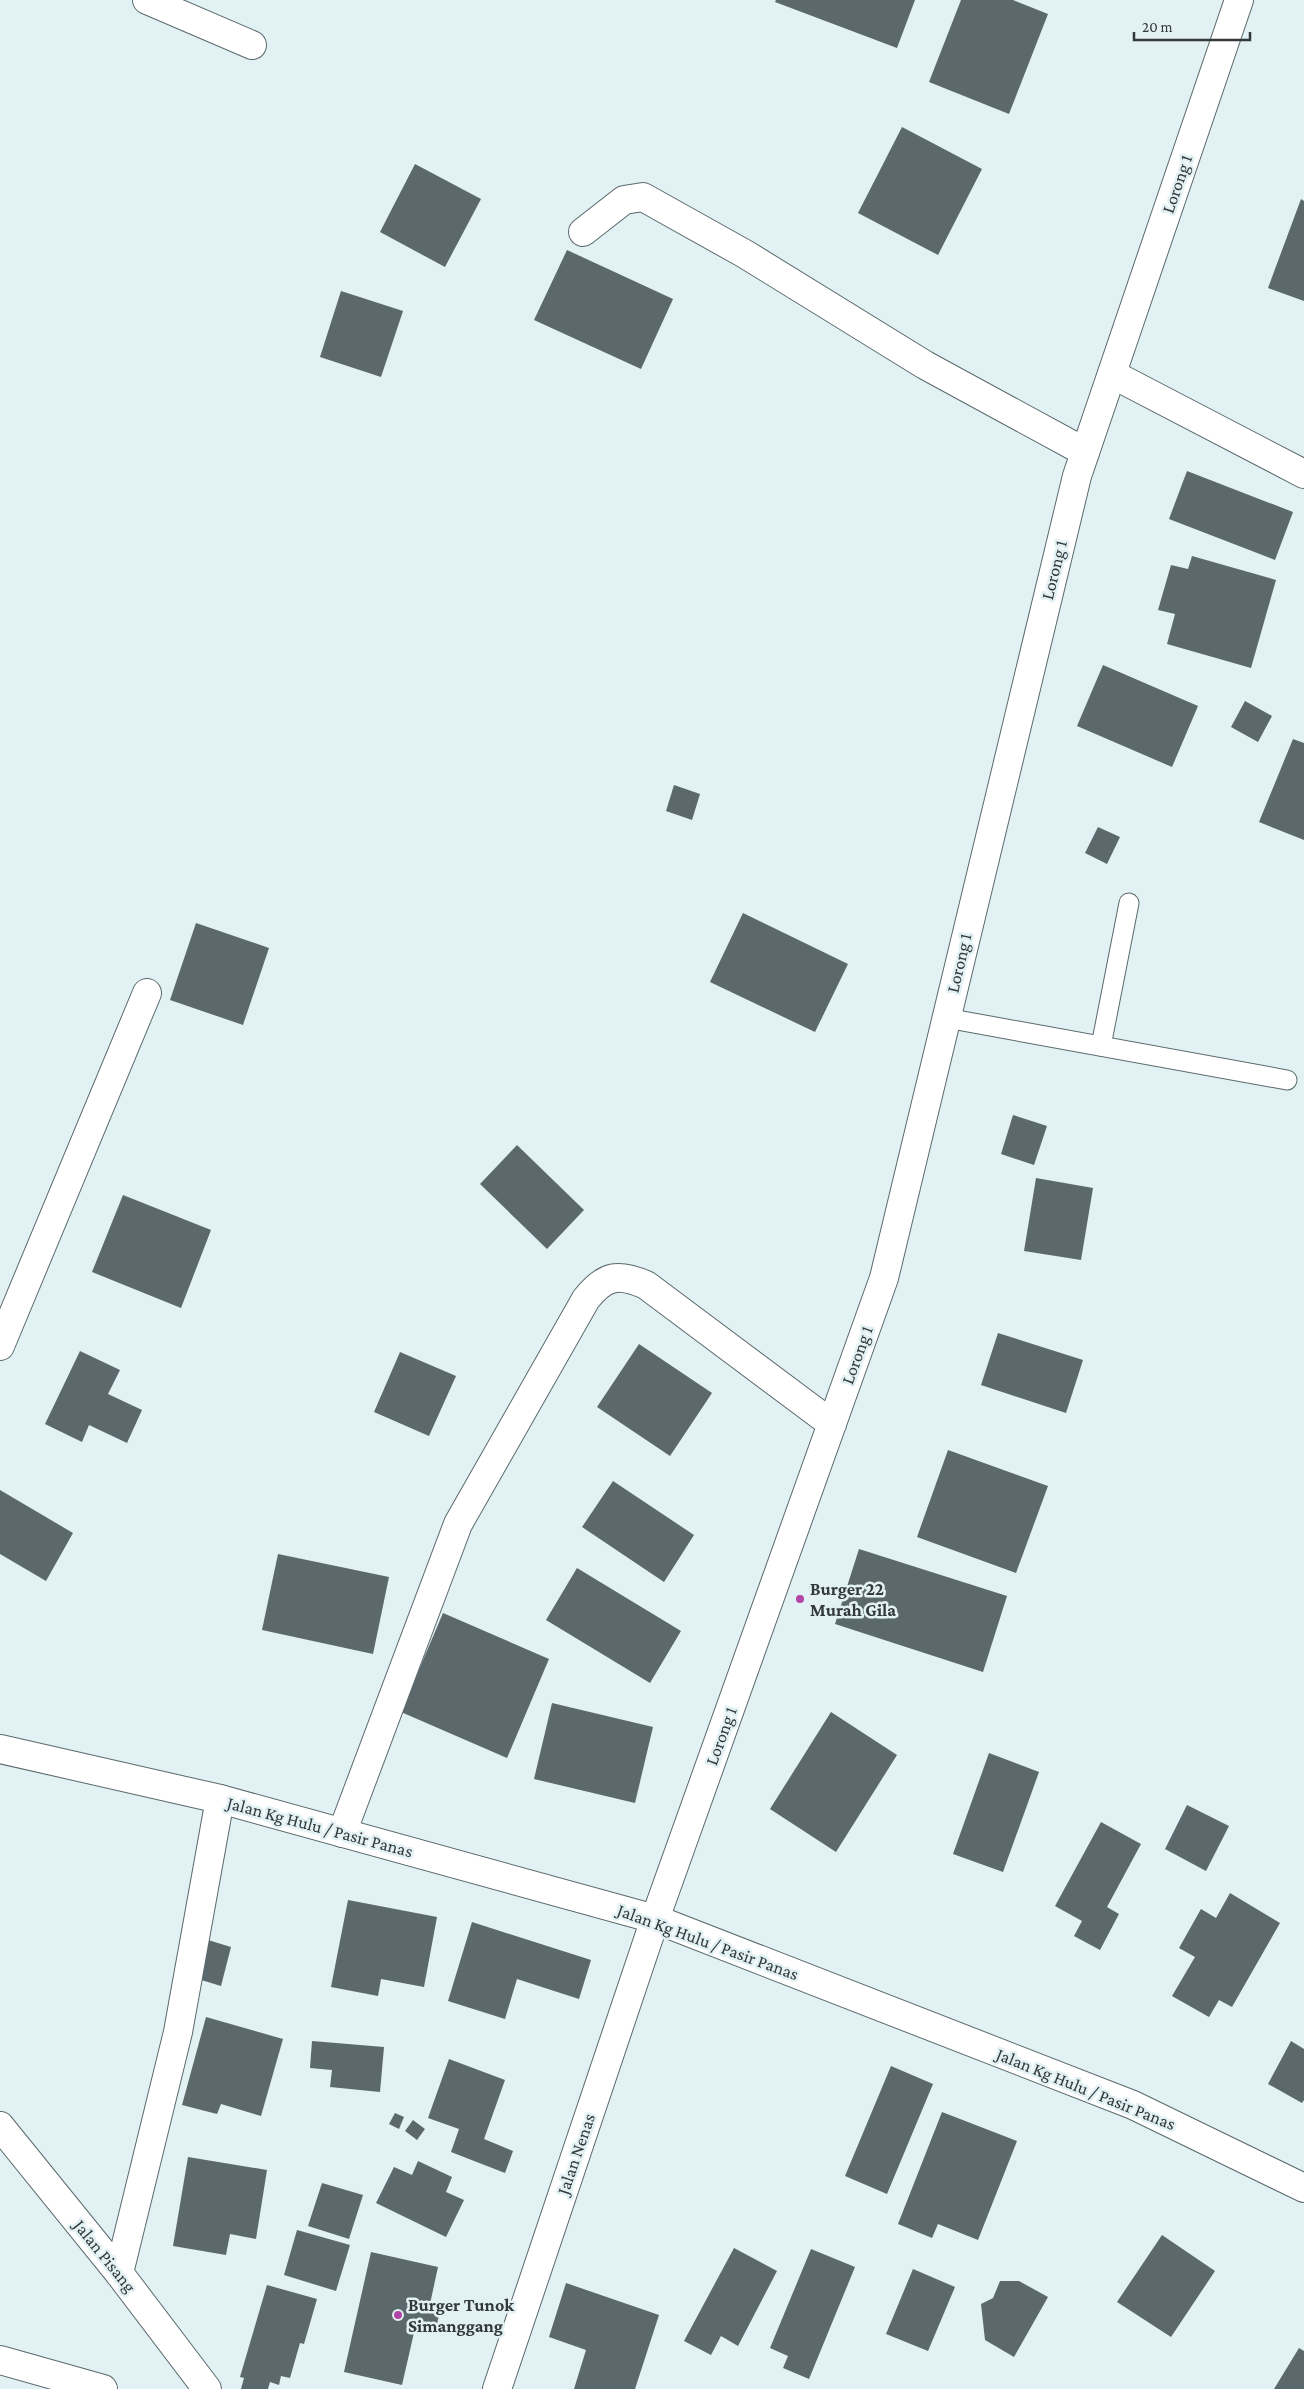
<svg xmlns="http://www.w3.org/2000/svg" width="1304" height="2389" font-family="'Crimson Pro',serif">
<rect width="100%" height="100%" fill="#e1f1f4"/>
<g fill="#5b696c">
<polygon points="776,0 915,0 897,48 775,2"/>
<polygon points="961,0 1013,0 1048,14 1009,114 929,82"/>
<polygon points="902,127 982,169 938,255 858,213"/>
<polygon points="415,164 481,199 445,267 380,232"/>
<polygon points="1301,199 1304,201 1304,301 1268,288"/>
<polygon points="567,250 673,299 641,369 534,320"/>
<polygon points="341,291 403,311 381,377 320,357"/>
<polygon points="1187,471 1293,512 1275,560 1169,519"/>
<polygon points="1192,556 1276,580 1251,668 1167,644 1175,614 1158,610 1171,565 1188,569"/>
<polygon points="1103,665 1198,706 1172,767 1077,726"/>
<polygon points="1245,701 1272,716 1258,742 1231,727"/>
<polygon points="1293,739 1304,743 1304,840 1259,822"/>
<polygon points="674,785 700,794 692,820 666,811"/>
<polygon points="1098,827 1120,837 1107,864 1085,853"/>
<polygon points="743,913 848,964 815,1032 710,982"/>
<polygon points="196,923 269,948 243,1025 170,1000"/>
<polygon points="1013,1115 1047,1126 1034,1165 1001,1154"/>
<polygon points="517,1145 584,1210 547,1249 480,1184"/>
<polygon points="1036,1178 1093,1188 1081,1260 1024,1251"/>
<polygon points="123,1195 211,1230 181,1308 92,1272"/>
<polygon points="998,1333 1083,1360 1066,1413 981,1385"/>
<polygon points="639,1344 712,1393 670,1456 597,1407"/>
<polygon points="80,1351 120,1370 108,1394 142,1410 127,1443 89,1425 82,1442 45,1424"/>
<polygon points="400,1352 456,1376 429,1436 374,1412"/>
<polygon points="948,1450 1048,1486 1016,1573 917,1537"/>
<polygon points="613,1481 694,1535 664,1582 582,1527"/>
<polygon points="0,1490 73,1533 46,1581 0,1554"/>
<polygon points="859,1549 1007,1596 983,1672 835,1624"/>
<polygon points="278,1554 389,1577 373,1654 262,1630"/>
<polygon points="577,1568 681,1631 650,1683 546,1620"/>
<polygon points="443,1613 549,1659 507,1758 401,1712"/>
<polygon points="552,1703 653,1727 635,1803 534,1779"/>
<polygon points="831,1712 897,1755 836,1852 770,1809"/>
<polygon points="989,1753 1039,1772 1003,1872 953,1854"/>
<polygon points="1187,1805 1229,1826 1206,1871 1165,1849"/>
<polygon points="1101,1822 1141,1844 1107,1907 1119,1914 1100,1950 1074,1936 1082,1921 1055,1906"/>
<polygon points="1230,1893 1280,1923 1232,2007 1219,2000 1209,2017 1172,1996 1195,1957 1179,1948 1201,1909 1216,1918"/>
<polygon points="348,1900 437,1917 424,1987 381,1979 378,1996 331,1987"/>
<polygon points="472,1922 591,1960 579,1999 517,1979 505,2019 448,2001"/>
<polygon points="208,1940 231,1947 221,1986 198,1979"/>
<polygon points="206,2017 283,2039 261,2116 221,2104 217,2114 182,2105"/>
<polygon points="312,2041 384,2047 380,2092 330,2087 332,2070 310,2068"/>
<polygon points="1291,2041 1304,2049 1304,2100 1302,2103 1268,2084"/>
<polygon points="449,2059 505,2080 484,2139 513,2151 505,2173 451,2152 459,2129 428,2118"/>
<polygon points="891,2066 933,2084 887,2194 845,2176"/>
<polygon points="942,2112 1017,2141 978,2240 938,2224 932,2238 898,2224"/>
<polygon points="395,2113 404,2117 399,2129 389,2124"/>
<polygon points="413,2120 425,2129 417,2140 405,2131"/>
<polygon points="188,2157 267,2170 256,2239 230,2234 226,2255 173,2246"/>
<polygon points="418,2161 452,2177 446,2192 464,2200 446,2237 376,2203 394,2167 412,2175"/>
<polygon points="322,2183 363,2195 349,2239 308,2226"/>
<polygon points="297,2230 350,2245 336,2291 284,2275"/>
<polygon points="1162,2235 1215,2271 1171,2337 1117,2302"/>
<polygon points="734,2248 777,2271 738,2346 721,2336 711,2355 684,2341"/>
<polygon points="811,2249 855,2267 809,2379 783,2368 788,2356 770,2348"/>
<polygon points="371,2252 438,2267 430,2304 441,2306 436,2329 416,2324 402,2385 344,2372"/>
<polygon points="913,2269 955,2287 928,2351 886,2334"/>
<polygon points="1000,2281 1019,2281 1048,2297 1014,2357 985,2340 981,2304 993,2298"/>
<polygon points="566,2283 659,2315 635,2389 574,2389 586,2350 549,2337"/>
<polygon points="267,2285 317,2299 304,2344 300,2343 290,2378 281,2376 279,2385 270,2382 268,2389 241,2389 244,2378 240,2377"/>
<polygon points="1299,2348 1304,2351 1304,2389 1274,2389"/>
</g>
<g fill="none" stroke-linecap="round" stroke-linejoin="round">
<defs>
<g id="lane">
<polyline points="946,1018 1287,1080"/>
<polyline points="1101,1046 1129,903"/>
</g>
<g id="street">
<polyline points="147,0 252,45"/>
<polyline points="583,232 624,200 643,197 745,254 925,365 1085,452"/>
<polyline points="1112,374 1304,474"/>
<polyline points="0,1346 147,993"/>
<path d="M342 1833 458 1524 586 1299C605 1275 618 1273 646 1285L832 1424"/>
<polyline points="0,2126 119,2273 207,2389"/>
<polyline points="119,2273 178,2032 220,1799"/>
<polyline points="0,2360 103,2389"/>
<polyline points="497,2389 655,1919 884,1278 1077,476 1239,0"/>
</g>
<polyline id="secondary" points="0,1749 220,1799 655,1919 1133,2105 1304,2188"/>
</defs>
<use href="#lane" stroke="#5b696c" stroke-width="21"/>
<use href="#street" stroke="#5b696c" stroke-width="30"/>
<use href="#secondary" stroke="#5b696c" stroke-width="30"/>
<use href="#lane" stroke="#fff" stroke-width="19"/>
<use href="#street" stroke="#fff" stroke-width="28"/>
<use href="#secondary" stroke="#fff" stroke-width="28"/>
</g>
<g fill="#b045a5" stroke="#e1f1f4" stroke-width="2">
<circle cx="800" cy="1599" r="5"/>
<circle cx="398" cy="2315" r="5"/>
</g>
<g text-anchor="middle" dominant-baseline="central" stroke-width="5" stroke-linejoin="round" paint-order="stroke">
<g font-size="18" fill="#33393a" stroke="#e1f1f4">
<text transform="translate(1177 184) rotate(-71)">Lorong 1</text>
<text transform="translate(1054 570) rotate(-76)">Lorong 1</text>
<text transform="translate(959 963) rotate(-77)">Lorong 1</text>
<text transform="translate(857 1355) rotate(-70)">Lorong 1</text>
<text transform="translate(721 1736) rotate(-70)">Lorong 1</text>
<text transform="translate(320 1827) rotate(15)">Jalan Kg Hulu / Pasir Panas</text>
<text transform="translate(708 1942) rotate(20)">Jalan Kg Hulu / Pasir Panas</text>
<text transform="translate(1086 2089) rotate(22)">Jalan Kg Hulu / Pasir Panas</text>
<text transform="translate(576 2154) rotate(-71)">Jalan Nenas</text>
<text transform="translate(105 2256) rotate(51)">Jalan Pisang</text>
</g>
<g font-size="18" font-weight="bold" fill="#33393a" stroke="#e1f1f4" text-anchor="start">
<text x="810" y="1589">Burger 22<tspan x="810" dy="21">Murah Gila</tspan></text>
<text x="408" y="2305">Burger Tunok<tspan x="408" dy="21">Simanggang</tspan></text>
</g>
</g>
<path d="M1134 32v8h116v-8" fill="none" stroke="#33393a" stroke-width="2.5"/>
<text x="1142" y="32" font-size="15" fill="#33393a" stroke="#e1f1f4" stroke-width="4" paint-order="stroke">20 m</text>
</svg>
